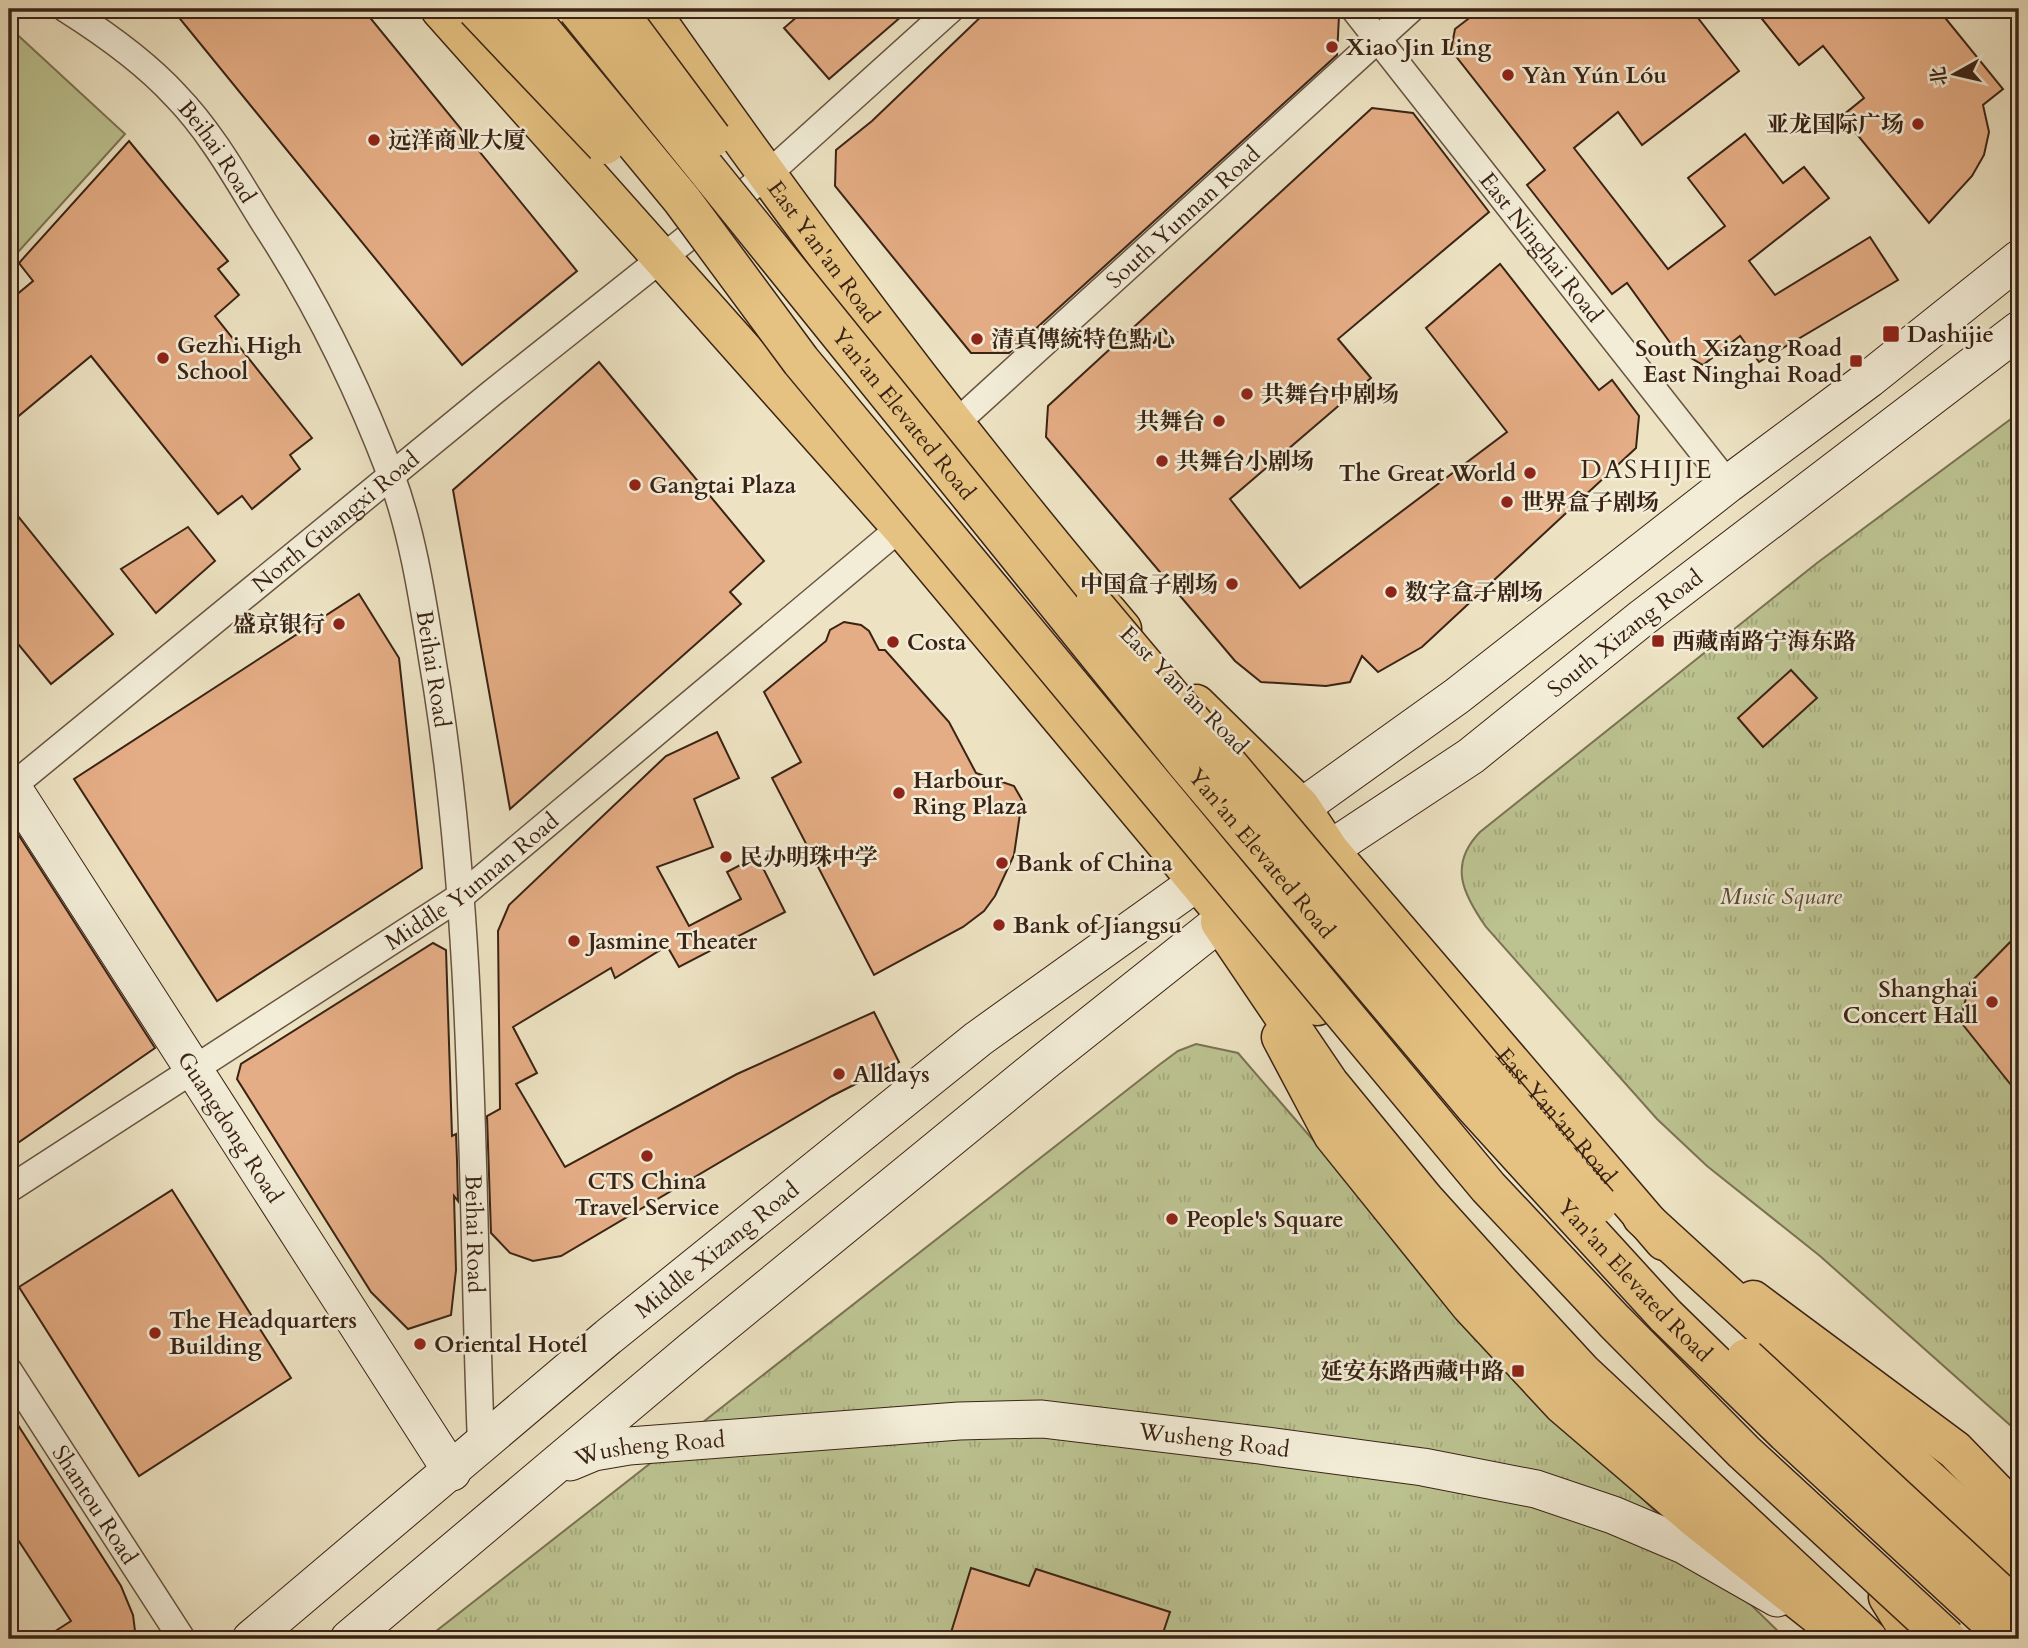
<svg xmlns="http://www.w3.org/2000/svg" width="2028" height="1648" font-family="Cardo,'Noto Serif SC',serif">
<defs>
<pattern id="park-tufts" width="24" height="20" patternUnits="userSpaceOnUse" patternTransform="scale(1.75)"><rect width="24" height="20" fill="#bcc391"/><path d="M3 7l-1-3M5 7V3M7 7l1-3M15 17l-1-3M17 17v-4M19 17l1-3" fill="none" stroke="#a2a77c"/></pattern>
</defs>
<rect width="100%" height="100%" fill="#ede3c3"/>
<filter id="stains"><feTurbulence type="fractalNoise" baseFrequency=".00286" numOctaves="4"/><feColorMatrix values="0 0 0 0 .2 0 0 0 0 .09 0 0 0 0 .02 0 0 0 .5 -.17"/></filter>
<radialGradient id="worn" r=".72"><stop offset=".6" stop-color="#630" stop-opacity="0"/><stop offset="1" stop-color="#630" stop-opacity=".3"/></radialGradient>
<g fill="url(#park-tufts)" stroke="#7b7353" stroke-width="2">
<path d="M2019 413V1433L1820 1256 1707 1166 1657 1119 1486 927C1463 894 1448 865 1480 832L1817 563Z"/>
<polygon points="1196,1044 1238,1053 1514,1373 1786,1639 426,1639 1159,1065 1178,1051"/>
</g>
<polygon fill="#bcc391" stroke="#7b7353" stroke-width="2" points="9,27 125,134 9,262"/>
<g fill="#e5ad85" stroke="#3a2315" stroke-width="2">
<polygon points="172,9 363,9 577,271 462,365"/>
<polygon points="806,9 910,9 829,79 784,28"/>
<polygon points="989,9 1333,9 1339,16 1337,55 1009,353 971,353 835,186 836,150 872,121"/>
<polygon points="1481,9 1691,9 1739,71 1642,145 1618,112 1574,148 1668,269 1725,226 1688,178 1745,134 1783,183 1804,167 1829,198 1749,261 1775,295 1870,237 1898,280 1759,362 1740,336 1703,365 1674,348 1627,283 1612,294 1527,185 1545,170 1451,50 1455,29"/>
<polygon points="1754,9 1938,9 2003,89 1983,105 1989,132 1984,155 1972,176 1929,223 1842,116 1864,98 1823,46 1799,65"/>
<polygon points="1372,108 1413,113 1489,212 1338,339 1371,378 1230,499 1300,588 1507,432 1426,328 1500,264 1599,390 1612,380 1639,416 1636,448 1422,647 1378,672 1362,656 1350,682 1326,686 1261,682 1235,661 1046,437 1048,406"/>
<polygon points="129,141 228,261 218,269 239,295 215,316 312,438 290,455 300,469 252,509 242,496 218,514 91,356 9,424 9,301 33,281 19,263"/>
<polygon points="599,362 764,561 730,592 741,604 510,809 453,490"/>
<polygon points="9,505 113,634 51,684 9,633"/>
<polygon points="188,527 215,561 156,613 121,569"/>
<polygon points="359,594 399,658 422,868 217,1001 74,779"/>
<polygon points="844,622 861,625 869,631 879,650 885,650 949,722 976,773 1014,786 1022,800 1014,855 995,896 984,911 963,927 874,975 772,778 801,762 764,692 826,641 830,630"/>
<polygon points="1791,670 1817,698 1763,747 1738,718"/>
<polygon points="717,732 739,778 694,799 713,847 657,867 689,926 741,899 727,872 757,856 785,912 679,967 667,946 615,978 611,968 513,1027 537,1073 516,1084 565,1167 737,1074 874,1012 899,1062 832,1096 561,1256 533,1261 510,1253 491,1233 487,1116 500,1109 498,931 509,905 666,756"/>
<polygon points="9,820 155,1048 9,1149"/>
<polygon points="2019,933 2019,1095 1960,1021 1970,983"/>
<polygon points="433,943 446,950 452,1136 456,1134 457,1160 458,1201 454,1196 456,1270 451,1315 408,1329 371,1292 237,1079 241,1064"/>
<polygon points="172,1190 291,1378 139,1476 19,1287"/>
<polygon points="9,1411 121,1586 133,1615 136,1639 43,1639 71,1621 9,1526"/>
<polygon points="971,1568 1029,1586 1036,1569 1170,1612 1161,1639 949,1639"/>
</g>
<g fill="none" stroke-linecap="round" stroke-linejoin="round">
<defs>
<g id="street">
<path id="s1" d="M66 9C104 33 145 62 176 96 212 133 238 181 265 224 316 302 358 388 391 475 416 542 425 618 437 688 476 938 471 1192 481 1444"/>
<path id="s2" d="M1354 9 1728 484"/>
<path id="s3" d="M955 424 1411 9"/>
<path id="s4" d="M9 789 492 393 768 174 951 9"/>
<path id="s5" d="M9 1189 461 896 901 527"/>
<path id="s6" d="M9 1371 182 1639"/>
</g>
<g id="secondary">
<path id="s7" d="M9 782 452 1472"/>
<path id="s8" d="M570 1462 594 1452 629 1446 959 1421 1042 1419 1259 1445 1423 1467 1536 1489 1613 1515 1684 1545 1777 1598"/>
<path id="s9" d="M251 1639 608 1337 978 1039 1457 696 1728 484 1869 379 2019 259"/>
<path id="s10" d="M349 1639 692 1350 1044 1062 1220 922 1471 756 1642 618 2019 330"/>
</g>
<g id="primary">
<polyline points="440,9 901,527 1228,918 1317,1006"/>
<path id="s11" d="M649 9C798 222 954 431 1122 629"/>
<path id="s12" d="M1196 704 1300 806 1330 851 1664 1241"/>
<polyline points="1281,1037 1333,1135 1470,1305 1563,1405 1695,1518 1835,1629"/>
<polyline points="1753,1300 1955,1450 2019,1516"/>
<polyline points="1888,1597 1914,1639"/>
</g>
<g id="highway">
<polyline points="1220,922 1329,1083 1425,1200 1499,1282 1582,1372 1868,1639"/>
<polyline points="1642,1217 2019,1562"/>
</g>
</defs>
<use href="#street" stroke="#675340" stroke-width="29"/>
<use href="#secondary" stroke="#3a2315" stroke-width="39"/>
<use href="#primary" stroke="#3a2315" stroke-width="41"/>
<use href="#highway" stroke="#3a2315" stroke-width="41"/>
<use href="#street" stroke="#f3edd8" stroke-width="26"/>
<use href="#secondary" stroke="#f3edd8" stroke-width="37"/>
<use href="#primary" stroke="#e6c282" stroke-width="38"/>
<use href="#highway" stroke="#e6c282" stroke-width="38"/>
<defs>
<g id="highway-bridge">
<polyline points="476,9 605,145"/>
<polyline points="524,9 682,200 801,361 1488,1187 1614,1321 1744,1452 1947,1639"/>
<path id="s13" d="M577 9 1186 763 1476 1108 1666 1316 1786 1433 2009 1639"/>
<polyline points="616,9 712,138"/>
<polyline points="1094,605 1598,1204"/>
<polyline points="1746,1358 2019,1611"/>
</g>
</defs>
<use href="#highway-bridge" stroke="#3a2315" stroke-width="41" stroke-linecap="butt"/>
<use href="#highway-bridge" stroke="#e6c282" stroke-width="38"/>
</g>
<g fill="#8f2418" stroke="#f3edd8" stroke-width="2.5">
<circle cx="1332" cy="47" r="7"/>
<circle cx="1508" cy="75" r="7"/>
<circle cx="1918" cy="124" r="7"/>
<circle cx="374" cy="140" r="7"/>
<rect x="1882" y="325" width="18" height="18" rx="3.5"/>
<circle cx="977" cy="339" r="7"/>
<circle cx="163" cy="358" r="7"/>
<rect x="1849" y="354" width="14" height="14" rx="3.5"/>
<circle cx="1247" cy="394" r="7"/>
<circle cx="1219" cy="421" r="7"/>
<circle cx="1162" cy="461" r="7"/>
<circle cx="1530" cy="473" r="7"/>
<circle cx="635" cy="485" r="7"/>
<circle cx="1507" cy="502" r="7"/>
<circle cx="1232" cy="584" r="7"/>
<circle cx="1391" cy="592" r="7"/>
<circle cx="339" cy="624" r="7"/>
<rect x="1651" y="634" width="14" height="14" rx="3.5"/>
<circle cx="893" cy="642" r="7"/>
<circle cx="899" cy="793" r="7"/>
<circle cx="726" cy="857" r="7"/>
<circle cx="1002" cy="863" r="7"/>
<circle cx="999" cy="925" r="7"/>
<circle cx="574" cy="941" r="7"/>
<circle cx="1992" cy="1002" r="7"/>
<circle cx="839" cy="1074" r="7"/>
<circle cx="647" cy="1156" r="7"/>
<circle cx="1172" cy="1219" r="7"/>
<circle cx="155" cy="1333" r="7"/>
<circle cx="420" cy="1344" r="7"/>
<rect x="1511" y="1364" width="14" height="14" rx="3.5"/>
</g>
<g text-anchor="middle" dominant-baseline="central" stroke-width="5" stroke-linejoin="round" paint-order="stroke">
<g font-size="23" font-weight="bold" fill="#3a2315" stroke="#f3edd8" text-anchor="start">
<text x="1346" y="47">Xiao Jin Ling</text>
<text x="1522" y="75">Yàn Yún Lóu</text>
<text x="1904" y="124" text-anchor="end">亚龙国际广场</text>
<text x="388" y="140">远洋商业大厦</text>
<text x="1907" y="334">Dashijie</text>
<text x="991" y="339">清真傳統特色點心</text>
<text x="177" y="345">Gezhi High<tspan x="177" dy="26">School</tspan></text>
<text x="1842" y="348" text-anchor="end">South Xizang Road<tspan x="1842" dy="26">East Ninghai Road</tspan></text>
<text x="1261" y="394">共舞台中剧场</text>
<text x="1205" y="421" text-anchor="end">共舞台</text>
<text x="1176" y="461">共舞台小剧场</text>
<text x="1516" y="473" text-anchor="end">The Great World</text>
<text x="649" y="485">Gangtai Plaza</text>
<text x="1521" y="502">世界盒子剧场</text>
<text x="1218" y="584" text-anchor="end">中国盒子剧场</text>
<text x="1405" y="592">数字盒子剧场</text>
<text x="325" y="624" text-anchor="end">盛京银行</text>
<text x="1672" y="641">西藏南路宁海东路</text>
<text x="907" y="642">Costa</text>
<text x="913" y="780">Harbour<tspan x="913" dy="26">Ring Plaza</tspan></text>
<text x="740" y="857">民办明珠中学</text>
<text x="1016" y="863">Bank of China</text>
<text x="1013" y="925">Bank of Jiangsu</text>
<text x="588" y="941">Jasmine Theater</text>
<text x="1978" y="989" text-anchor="end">Shanghai<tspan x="1978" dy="26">Concert Hall</tspan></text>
<text x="853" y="1074">Alldays</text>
<text x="647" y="1181" text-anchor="middle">CTS China<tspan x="647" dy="26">Travel Service</tspan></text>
<text x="1186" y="1219">People's Square</text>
<text x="169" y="1320">The Headquarters<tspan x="169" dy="26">Building</tspan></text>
<text x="434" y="1344">Oriental Hotel</text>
<text x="1504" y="1371" text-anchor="end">延安东路西藏中路</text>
</g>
<g font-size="23" fill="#3a2315" stroke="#f3edd8">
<text stroke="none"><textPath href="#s1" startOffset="210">Beihai Road</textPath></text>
<text stroke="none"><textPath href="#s3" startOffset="308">South Yunnan Road</textPath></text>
<text stroke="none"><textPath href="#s2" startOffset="303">East Ninghai Road</textPath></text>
<text stroke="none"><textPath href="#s11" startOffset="299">East Yan'an Road</textPath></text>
<text stroke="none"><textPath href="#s13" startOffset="520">Yan'an Elevated Road</textPath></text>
<text stroke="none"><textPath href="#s4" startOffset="422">North Guangxi Road</textPath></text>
<text stroke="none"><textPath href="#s10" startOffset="1626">South Xizang Road</textPath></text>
<text stroke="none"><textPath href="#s1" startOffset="777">Beihai Road</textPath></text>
<text transform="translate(1184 690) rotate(45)">East Yan'an Road</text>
<text stroke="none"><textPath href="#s13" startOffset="1087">Yan'an Elevated Road</textPath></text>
<text stroke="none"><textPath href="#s5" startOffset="556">Middle Yunnan Road</textPath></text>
<text stroke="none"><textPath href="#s12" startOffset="548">East Yan'an Road</textPath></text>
<text stroke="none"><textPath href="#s7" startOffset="410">Guangdong Road</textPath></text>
<text stroke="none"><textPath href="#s1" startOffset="1344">Beihai Road</textPath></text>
<text stroke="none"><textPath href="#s9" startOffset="607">Middle Xizang Road</textPath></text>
<text stroke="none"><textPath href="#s13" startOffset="1654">Yan'an Elevated Road</textPath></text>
<text stroke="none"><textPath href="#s8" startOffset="649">Wusheng Road</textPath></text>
<text stroke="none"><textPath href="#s8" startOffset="82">Wusheng Road</textPath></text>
<text stroke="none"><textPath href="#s6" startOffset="159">Shantou Road</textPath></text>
</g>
<g font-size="23" font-style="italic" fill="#5a4b34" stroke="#f3edd8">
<text x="1781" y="896">Music Square</text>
</g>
<g font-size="26" letter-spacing="2" fill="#3a2315" stroke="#f3edd8">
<text x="1647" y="469">DASHIJIE</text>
</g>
</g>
<rect width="2028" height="1648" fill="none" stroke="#ede3c3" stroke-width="35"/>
<rect x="10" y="10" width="2007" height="1627" fill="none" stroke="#3a2315" stroke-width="3.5"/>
<rect x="18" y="18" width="1993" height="1613" fill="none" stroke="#3a2315" stroke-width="2"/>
<g transform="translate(1955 74) rotate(262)" stroke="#f3edd8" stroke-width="5" paint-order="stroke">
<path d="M0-5L12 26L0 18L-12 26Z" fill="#3a2315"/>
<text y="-10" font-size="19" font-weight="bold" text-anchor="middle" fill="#3a2315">北</text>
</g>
<rect width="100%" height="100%" filter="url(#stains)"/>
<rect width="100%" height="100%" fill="url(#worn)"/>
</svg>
